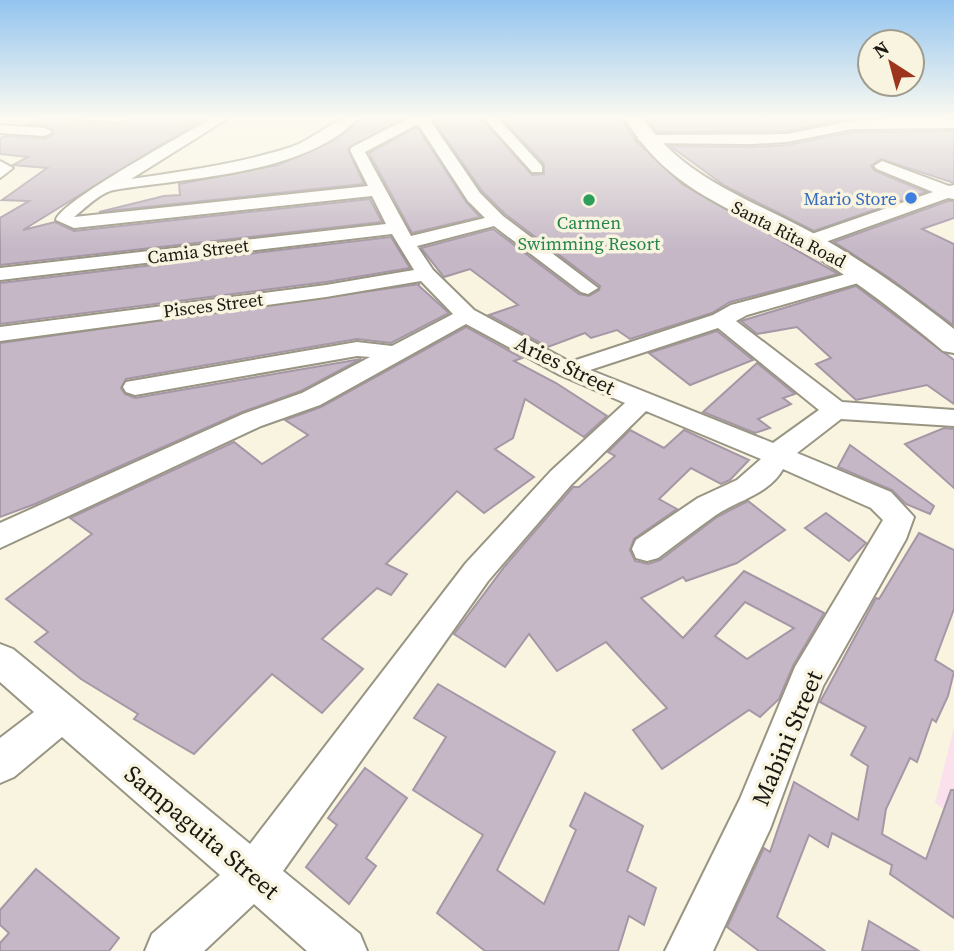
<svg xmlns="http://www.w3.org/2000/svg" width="954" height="951" font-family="'Source Serif 4',serif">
<rect width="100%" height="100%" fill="#f8f4e0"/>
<polygon fill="#fbe1eb" points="954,727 954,816 935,803"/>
<g fill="#c5b7c6" stroke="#a597a5" stroke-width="2" fill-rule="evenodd">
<polygon points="40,117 121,123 131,117 206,117 23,230 55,222 74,231 370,199 382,222 0,265 0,218 29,201 2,200 47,168 13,165 28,157 0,154 0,138 5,136 45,139 53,134 54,131 46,126 27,124"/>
<polygon points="363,117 405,117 348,149 364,184 99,212 164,196 180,195 179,184 278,165 338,139"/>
<polygon points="431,117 480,117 532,175 544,174 544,164 501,117 621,117 636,141 682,184 838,274 730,302 712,313 630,339 617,330 591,338 585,333 548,347 489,315 518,305 470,269 444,277 421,248 493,229 579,294 589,296 599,290 600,286 505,214 482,191"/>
<polygon points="645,117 883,117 851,118 787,131 657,132"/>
<polygon points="417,127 466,202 480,217 412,233 369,153"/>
<polygon points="954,131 954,183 881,159 871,166 875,171 926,192 814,231 725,186 670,146 751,147 788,145 852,132"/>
<polygon points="948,201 954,201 954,218 922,229 954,244 953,325 891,279 834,242"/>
<polygon points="391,237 410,268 326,282 0,324 0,283"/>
<polygon points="420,284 418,285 449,313 391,343 357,339 126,379 121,388 125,394 135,398 361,359 301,391 242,412 35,504 0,517 0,343"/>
<polygon points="856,286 954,360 954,404 927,385 856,400 816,364 831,358 797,327 757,334 741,321"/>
<polygon points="466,327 522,358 514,361 556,383 607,416 584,437 525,399 513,438 495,449 534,477 484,513 457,491 386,564 407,574 391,595 377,588 322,639 363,669 322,713 272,674 194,754 134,719 138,714 81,679 35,642 48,632 6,599 92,534 70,518 234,442 262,464 308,435 285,420 321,407"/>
<polygon points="717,331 753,360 690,385 649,353"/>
<polygon points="757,363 795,394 783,398 791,404 758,419 770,428 755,433 703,412"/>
<polygon points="944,428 954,429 954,488 905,444"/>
<path d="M630 430 664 448 684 430 749 460 730 480 721 484 691 468 659 499 677 509 634 539 630 550 635 561 648 564 660 560 717 517 748 501 785 530 737 563 686 581 683 577 641 598 683 638 744 571 824 613 793 666 779 699 760 717 749 710 662 769 633 730 667 708 606 642 557 671 529 634 505 667 454 634 505 566 573 487H579L615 456 608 452ZM745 602 794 628 747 659 715 636Z"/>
<polygon points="850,445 934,506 930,514 906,504 892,490 838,467"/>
<polygon points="826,513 866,543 849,561 805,528"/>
<polygon points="919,533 954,550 954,609 935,660 954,672 948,696 936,722 932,719 917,762 910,758 886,809 882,834 926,859 951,790 954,790 954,918 890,874 892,865 832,833 828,847 809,835 777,917 825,951 759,951 727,927 764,848 770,852 794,782 858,820 868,766 851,755 866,727 820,702 876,598 879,599"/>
<polygon points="438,684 555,752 497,870 544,904 576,830 570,826 585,793 643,826 627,871 656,888 644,925 629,916 618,951 485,951 437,913 483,835 413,790 446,737 414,718"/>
<polygon points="365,768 407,798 366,858 376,866 349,904 306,867 337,825 328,818"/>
<polygon points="36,869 119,938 109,951 0,951 0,943 9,933 0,925 0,910"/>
<polygon points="869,921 919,951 862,951"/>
</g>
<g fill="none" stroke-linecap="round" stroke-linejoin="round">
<defs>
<g id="minor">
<path d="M214 117H230L131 179C184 171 239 164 291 147 315 139 333 117 359 117 307 175 186 178 114 190 101 192 84 209 74 217L368 186 350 150 352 147 411 117H428L480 193 503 216 598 288 588 294 581 292 494 226 417 246 433 270 474 310 570 362 713 315 731 305 865 269 875 275 872 279 747 315 736 321 842 402 954 410V426L841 419 797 453 891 492 914 517 906 539 823 686 770 829 713 951H665L740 799 795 667 883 520 871 508 783 469C769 494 739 500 716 515 696 529 677 544 658 558L647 561 636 558 632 549 636 540 698 498 737 480 761 459 646 411 571 485 488 581 283 871 360 934 367 951H307L254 904 204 951H145L152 934 220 875 62 737 14 777 0 783V738L34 712 0 682V644L13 649 250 844 466 563 551 471 625 403 560 375 466 324 320 405 261 426 0 548V523L243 414 302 393 370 357 357 356 135 395 126 392 123 387 126 382 357 342 392 346 453 314 421 281 326 297 0 341V327L326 285 414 270 392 234 0 280V268L386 224 372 196 74 228 56 220C59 202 190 131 214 117ZM418 124 468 201 485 218 411 236 365 152ZM718 328 819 410 773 443 590 370Z"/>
<polygon points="483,117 497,117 542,166 542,172 532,172"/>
<polygon points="918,118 954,120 954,128 852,129 787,142 751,144 644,143 637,139 644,135 787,134 852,121"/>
<polygon points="0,125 45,128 52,132 45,136 0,133"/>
<polygon points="0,161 13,168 0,178"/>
<polygon points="882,161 949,186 954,185 954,199 948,198 817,245 803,245 801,241 803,237 933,192 877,169 874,166"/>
</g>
<path id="secondary" d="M624 117H642C686 182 757 201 822 238 868 264 912 296 954 329V353L943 351C899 314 854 279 805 250 733 206 671 195 624 117Z"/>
</defs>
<use href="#minor" stroke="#999583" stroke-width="4"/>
<use href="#secondary" stroke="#999583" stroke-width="4"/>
<use href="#minor" fill="#fff" fill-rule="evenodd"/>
<use href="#secondary" fill="#fff" fill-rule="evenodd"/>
</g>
<linearGradient id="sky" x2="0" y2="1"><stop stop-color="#93c4ef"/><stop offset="0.47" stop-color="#fcfaf1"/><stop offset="1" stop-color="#fcfaf1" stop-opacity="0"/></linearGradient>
<rect width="954" height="250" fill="url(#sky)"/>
<circle fill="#3f7fe0" stroke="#f8f4e0" stroke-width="2.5" cx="911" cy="198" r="7"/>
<circle fill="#2e9e5b" stroke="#f8f4e0" stroke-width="2.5" cx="589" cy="200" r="7"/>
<g text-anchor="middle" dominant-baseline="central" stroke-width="7" stroke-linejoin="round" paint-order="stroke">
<g font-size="18" fill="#366cbe" stroke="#f8f4e0" text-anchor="end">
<text x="897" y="198">Mario Store</text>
</g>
<g font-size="18" fill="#27864d" stroke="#f8f4e0">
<text x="589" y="222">Carmen<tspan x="589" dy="21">Swimming Resort</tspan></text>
</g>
<g font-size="18" fill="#191811" stroke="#f8f4e0">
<text transform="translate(789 234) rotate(27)">Santa Rita Road</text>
<text transform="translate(198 251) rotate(-7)">Camia Street</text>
<text transform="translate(213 305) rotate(-7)">Pisces Street</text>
</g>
<g font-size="21" fill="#191811" stroke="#f8f4e0">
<text transform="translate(565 365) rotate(26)">Aries Street</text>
</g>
<g font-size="24" fill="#191811" stroke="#f8f4e0">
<text transform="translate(787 738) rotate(-67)">Mabini Street</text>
<text transform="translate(202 832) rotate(40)">Sampaguita Street</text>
</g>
</g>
<g transform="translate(891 63) rotate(324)"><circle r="33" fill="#f8f4e0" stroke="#9f9c8d" stroke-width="2"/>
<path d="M0-5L12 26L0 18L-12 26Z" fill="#9d341c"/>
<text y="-10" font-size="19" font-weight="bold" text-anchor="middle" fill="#191811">N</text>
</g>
</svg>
